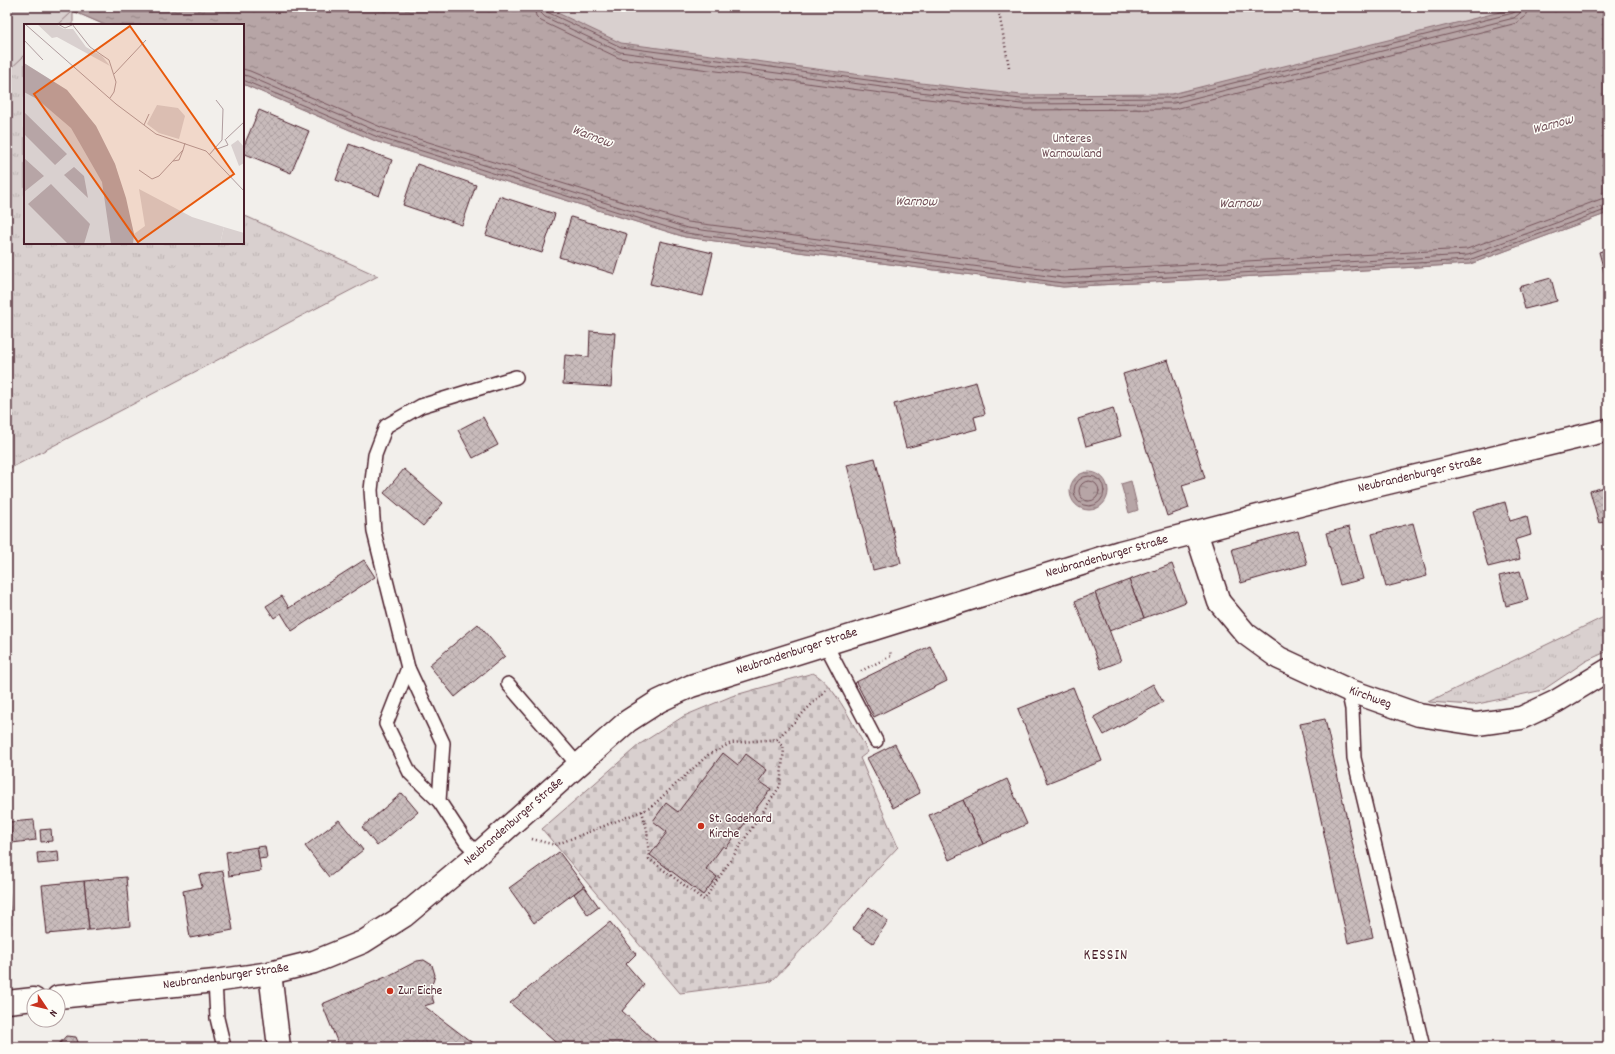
<svg xmlns="http://www.w3.org/2000/svg" width="1615" height="1054" font-family="Dekko,sans-serif">
<defs>
<pattern id="grass-tufts" width="24" height="20" patternUnits="userSpaceOnUse"><rect width="24" height="20" fill="#d9d0cf"/><path d="M3 7l-1-3M5 7V3M7 7l1-3M15 17l-1-3M17 17v-4M19 17l1-3" fill="none" stroke="#bcb2b2"/></pattern>
<pattern id="cemetery-stones" width="16" height="16" patternUnits="userSpaceOnUse"><rect width="16" height="16" fill="#d9d0cf"/><path d="M2 7V4a2 2 0 0 1 4 0v3zM10 15v-3a2 2 0 0 1 4 0v3z" fill="#bcb2b2"/></pattern>
<pattern id="water-ripples" width="26" height="14" patternUnits="userSpaceOnUse"><rect width="26" height="14" fill="#b7a5a6"/><path d="M2 4q2-2 4 0t4 0M15 11q2-2 4 0t4 0" fill="none" stroke="#978687"/></pattern>
<pattern id="building-cross-hatch" width="8" height="8" patternUnits="userSpaceOnUse"><rect width="8" height="8" fill="#c8bbbb"/><path d="M0 0l8 8M0 8l8-8" fill="none" stroke="#ada0a1"/></pattern>
</defs>
<rect width="100%" height="100%" fill="#f2efeb"/>
<filter id="ink" filterUnits="userSpaceOnUse"><feTurbulence type="fractalNoise" baseFrequency=".025" numOctaves="2"/><feDisplacementMap in="SourceGraphic" scale="8" xChannelSelector="R" yChannelSelector="G"/><feConvolveMatrix kernelMatrix="1 2 1 2 8 2 1 2 1" color-interpolation-filters="sRGB"/></filter>
<g filter="url(#ink)">
<g fill="url(#grass-tufts)" stroke="#92787d">
<polygon points="7,7 73,11 73,25 25,25 25,243 243,243 243,215 378,276 7,470"/>
<polygon points="1608,615 1608,651 1586,661 1543,690 1473,705 1428,702"/>
</g>
<path fill="url(#cemetery-stones)" stroke="#92787d" d="M813 673C835 684 856 730 868 752L860 758 898 847 772 981 680 993 542 829 640 744 684 716 732 696Z"/>
<polygon fill="#d9d0cf" stroke="#92787d" points="7,7 1608,7 1608,213 1470,264 1063,287 685,237 378,142 243,84 243,25 105,25 73,11 58,25 25,25 25,55 7,72"/>
<g fill="url(#water-ripples)" stroke="#8b6f75">
<polygon points="68,7 545,7 621,43 921,83 1021,95 1172,94 1520,7 1608,7 1608,213 1470,264 1063,287 685,237 378,142 243,84 243,25 105,25 73,11"/>
<circle cx="1089" cy="491" r="19"/>
<polygon points="1131,481 1138,510 1129,513 1121,484"/>
</g>
<g fill="none" stroke-linecap="round" stroke-linejoin="round">
<g stroke="#76555c" stroke-width="1">
<polyline points="534,7 536,16 541,21 619,58 919,98 1021,110 1175,109 1517,23 1525,17 1528,7"/>
<polyline points="540,7 541,13 545,17 620,52 919,92 1021,104 1174,103 1514,18 1520,13 1522,7"/>
<polyline points="545,7 547,12 621,47 920,87 1021,99 1173,98 1513,13 1516,11 1517,7"/>
<polyline points="243,69 250,71 383,128 688,222 1063,271 1467,249 1601,199 1608,198"/>
<polyline points="243,75 248,76 381,133 687,228 1063,278 1468,255 1608,204"/>
<polyline points="243,80 380,138 686,233 1063,283 1469,260 1608,209"/>
<circle cx="1089" cy="491" r="15"/>
<circle cx="1089" cy="491" r="10"/>
</g>
</g>
<g fill="url(#building-cross-hatch)" stroke="#4a1f2b">
<polygon points="259,110 309,131 291,173 243,153 243,148"/>
<polygon points="349,144 392,160 379,196 336,180"/>
<polygon points="417,164 476,185 462,225 403,205"/>
<polygon points="499,196 555,214 542,253 486,235"/>
<polygon points="571,217 627,234 615,274 559,257"/>
<polygon points="660,241 713,253 703,296 650,284"/>
<polygon points="1608,249 1608,274 1605,275 1599,252"/>
<polygon points="1551,278 1557,301 1525,309 1519,287"/>
<polygon points="590,331 615,333 611,387 563,384 565,355 589,357"/>
<polygon points="1168,360 1205,478 1182,485 1189,508 1167,516 1123,374"/>
<polygon points="976,382 985,414 974,417 977,429 906,448 894,404"/>
<polygon points="1113,408 1121,436 1086,446 1078,419"/>
<polygon points="483,417 498,445 473,458 458,430"/>
<polygon points="875,458 901,563 873,570 847,465"/>
<polygon points="404,469 443,503 423,526 384,493"/>
<polygon points="1608,486 1608,521 1599,523 1590,491"/>
<polygon points="1505,502 1510,521 1527,516 1531,535 1515,540 1520,559 1488,567 1473,511"/>
<polygon points="1413,523 1427,576 1386,587 1372,534"/>
<polygon points="1349,527 1363,579 1340,585 1326,533"/>
<polygon points="1298,531 1307,564 1241,583 1232,549"/>
<polygon points="364,560 375,577 292,631 281,613 274,618 266,606 282,596 289,608"/>
<polygon points="1172,564 1186,602 1144,618 1129,580"/>
<polygon points="1520,571 1528,600 1506,606 1499,576"/>
<polygon points="1129,580 1144,618 1109,631 1095,593"/>
<polygon points="1095,593 1121,661 1101,669 1075,601"/>
<polygon points="478,624 505,656 455,697 429,665"/>
<polygon points="930,646 947,681 874,717 856,682"/>
<polygon points="1153,684 1163,702 1104,735 1094,717"/>
<polygon points="1073,687 1102,761 1047,783 1018,709"/>
<polygon points="1325,719 1373,937 1348,943 1300,724"/>
<polygon points="895,744 920,793 893,808 867,758"/>
<polygon points="723,753 738,765 746,754 767,770 759,781 771,789 726,848 723,846 706,869 717,877 703,895 650,855 667,832 653,821 666,803 678,812"/>
<polygon points="1007,779 1027,824 983,844 963,800"/>
<polygon points="402,793 418,812 377,846 362,827"/>
<polygon points="963,800 983,844 949,860 929,815"/>
<polygon points="7,805 9,805 12,843 7,843"/>
<polygon points="34,820 36,840 12,843 10,822"/>
<polygon points="339,820 363,850 329,877 305,846"/>
<polygon points="51,829 52,841 41,842 40,830"/>
<polygon points="265,846 267,858 259,859 257,847"/>
<polygon points="257,847 261,871 229,876 226,852"/>
<polygon points="58,851 59,862 38,864 37,853"/>
<polygon points="559,852 584,886 534,923 509,888"/>
<polygon points="223,871 233,930 190,938 183,891 202,887 199,875"/>
<polygon points="7,872 11,924 7,924"/>
<polygon points="126,877 130,926 89,930 84,881"/>
<polygon points="84,881 89,930 47,934 42,885"/>
<polygon points="584,886 599,907 588,915 574,894"/>
<polygon points="869,907 888,921 873,943 853,929"/>
<polygon points="610,922 636,954 626,964 644,985 622,1011 662,1047 561,1047 510,1003"/>
<polygon points="424,960 432,965 435,975 433,982 429,987 434,1003 424,1006 474,1044 472,1047 349,1047 348,1043 339,1046 322,1004 388,976 417,961"/>
<polygon points="66,1036 76,1037 80,1047 61,1047 59,1044"/>
</g>
<g fill="none" stroke-linecap="round" stroke-linejoin="round">
<defs>
<g id="lane">
<polyline points="825,643 876,741"/>
<polyline points="408,668 386,724 410,773 439,801"/>
<polyline points="508,684 578,765"/>
<polyline points="1348,690 1352,709 1354,758 1423,1047"/>
<polyline points="478,854 466,842 439,801 443,743 408,668 374,532 371,490 375,455 386,426 421,406 516,377"/>
<polyline points="215,981 217,1018 224,1047"/>
</g>
<g id="street">
<polyline points="1196,532 1219,602 1246,634 1279,658 1348,690 1419,715 1477,724 1521,718 1555,702 1608,670"/>
<polyline points="270,973 279,1047"/>
</g>
<g id="secondary">
<polyline points="58,997 215,981 270,973 314,962 363,942 404,916 478,854 628,721 659,701 691,686 1120,552 1350,492 1608,430"/>
<polyline points="7,1002 34,999"/>
</g>
</defs>
<use href="#lane" stroke="#4a1f2b" stroke-width="16"/>
<use href="#street" stroke="#4a1f2b" stroke-width="25"/>
<use href="#secondary" stroke="#4a1f2b" stroke-width="25"/>
<g stroke="#4a1f2b" stroke-width="2.5" stroke-dasharray="1 3" stroke-linecap="butt">
<polyline points="998,7 1009,67"/>
<polyline points="861,671 891,656 890,650"/>
<polyline points="642,811 647,830 649,859 704,900 780,786 784,749 777,739"/>
<polyline points="532,839 555,845 650,808 708,755 731,743 777,739 827,689"/>
</g>
<use href="#lane" stroke="#fdfcf7" stroke-width="13"/>
<use href="#street" stroke="#fdfcf7" stroke-width="22"/>
<use href="#secondary" stroke="#fdfcf7" stroke-width="22"/>
</g>
</g>
<g fill="#c8321e" stroke="#fdfcf7" stroke-width="1.5">
<circle cx="701" cy="826" r="4"/>
<circle cx="390" cy="991" r="4"/>
</g>
<g text-anchor="middle" dominant-baseline="central" stroke-width="3" stroke-linejoin="round" paint-order="stroke">
<g font-size="13" fill="#6e4b54" stroke="#fdfcf7">
<text x="1072" y="139">Unteres<tspan x="1072" dy="15">Warnowland</tspan></text>
</g>
<g font-size="13" fill="#4a1f2b" stroke="#fdfcf7">
<text transform="translate(1420 475) rotate(-13)">Neubrandenburger Straße</text>
<text transform="translate(1107 557) rotate(-16)">Neubrandenburger Straße</text>
<text transform="translate(797 652) rotate(-18)">Neubrandenburger Straße</text>
<text transform="translate(1370 698) rotate(20)">Kirchweg</text>
<text transform="translate(514 822) rotate(-41)">Neubrandenburger Straße</text>
<text transform="translate(226 977) rotate(-8)">Neubrandenburger Straße</text>
</g>
<g font-size="13" fill="#4a1f2b" stroke="#fdfcf7" text-anchor="start">
<text x="709" y="819">St. Godehard<tspan x="709" dy="15">Kirche</tspan></text>
<text x="398" y="991">Zur Eiche</text>
</g>
<g font-size="14" font-style="italic" fill="#704e56" stroke="#fdfcf7">
<text transform="translate(1553 125) rotate(-15)">Warnow</text>
<text transform="translate(592 137) rotate(21)">Warnow</text>
<text transform="translate(916 202) rotate(1)">Warnow</text>
<text transform="translate(1240 204) rotate(-1)">Warnow</text>
</g>
<g font-size="15" letter-spacing="1" fill="#4a1f2b" stroke="#fdfcf7">
<text x="1106" y="956">KESSIN</text>
</g>
</g>
<g transform="translate(24 24)">
<rect width="220" height="220" fill="#f2efeb"/>
<path d="M13 0H32L40 5H49L62 23 78 32 86 42 33 13 28 14ZM115 165 168 193 200 203 196 220H109L110 210 121 202Z" fill="#d9d0cf"/>
<path d="M200 203 220 209V220H196Z" fill="#d9d0cf"/>
<path d="M133 81 154 84 161 92 155 115 135 109 123 100Z" fill="#d9d0cf"/>
<path d="M0 39 43 66 72 102 91 140 110 210 153 220H0ZM214 116 220 123V139L215 142 207 121Z" fill="#d9d0cf"/>
<path d="M0 39 43 66 72 102 91 140 102 174 110 210 109 220H87L78 158 47 104 13 75 0 68ZM0 88 43 130 31 141 0 110ZM0 134 20 152 0 168ZM50 143 60 152 64 174 40 151ZM27 160 66 200 60 220H44L4 180Z" fill="#b7a5a6"/>
<path fill="none" stroke="#af9c9e" stroke-width="1" d="M1 0 92 80 132 110 182 127 220 167M34 0 41 4 48 1M48 0 66 23 85 36 92 58 90 68 86 74M0 16 19 36M90 50 122 16M120 101 125 90M202 115 220 98M193 125 204 121 201 115M185 131 198 116 199 85 192 76M149 137 155 136 159 126M115 146 128 155 135 152 159 126 161 119"/>
<path fill="#e8590c" fill-opacity="0.15" stroke="#e8590c" stroke-width="2" d="M106 2 210 150 114 218 10 70Z"/>
<rect width="220" height="220" fill="none" stroke="#4a1f2b" stroke-width="2"/>
</g>
<rect width="1615" height="1054" fill="none" stroke="#fdfcf7" stroke-width="24"/>
<rect x="12" y="12" width="1591" height="1030" fill="none" stroke="#4a1f2b" stroke-width="1.5" filter="url(#ink)"/>
<g transform="translate(46 1008) rotate(125)"><circle r="19" fill="#fdfcf7" stroke="#b5a4a5"/>
<path d="M0-3L7 15L0 10L-7 15Z" fill="#c8321e"/>
<text y="-6" font-size="11" font-weight="bold" text-anchor="middle" fill="#4a1f2b">N</text>
</g>
</svg>
